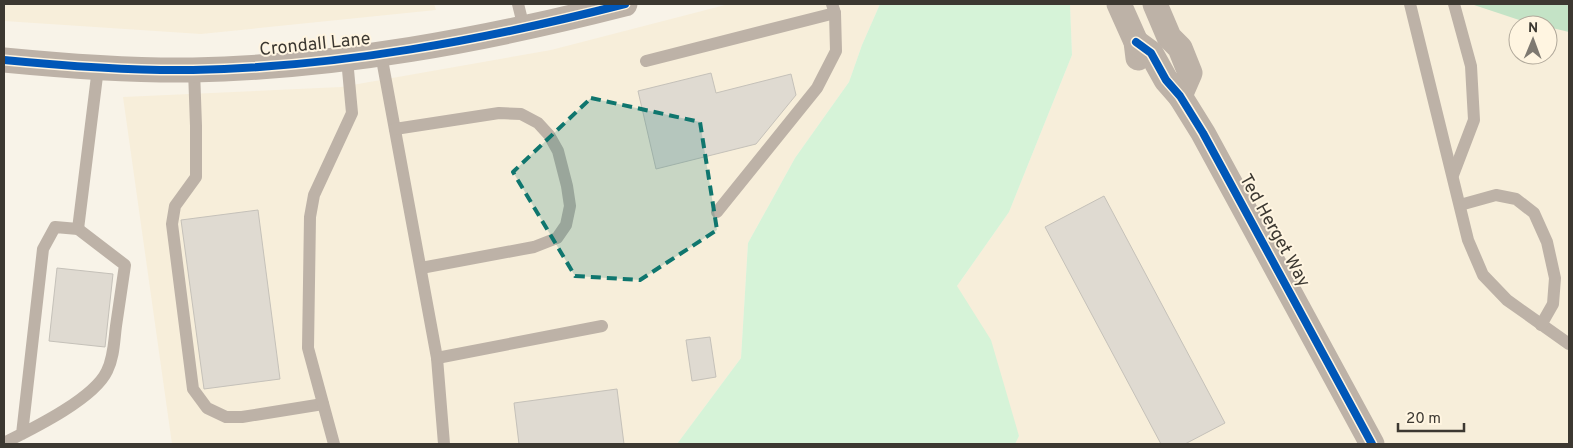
<svg xmlns="http://www.w3.org/2000/svg" width="1573" height="448" font-family="Overpass,sans-serif">
<rect width="100%" height="100%" fill="#f8f3e8"/>
<g fill="#f7eeda" fill-rule="evenodd">
<polygon points="4,4 434,4 436,10 201,34 4,21"/>
<polygon points="729,4 880,4 862,45 849,82 795,158 748,243 741,358 677,444 172,444 123,97 341,87 551,50"/>
<path d="M1070 4H1511L1569 23V444H1015L1019 436 957 286 1009 212 1072 55ZM1518 25H1548V55H1518Z"/>
</g>
<polygon fill="#d6f3d8" points="880,4 1070,4 1072,55 1009,212 957,286 991,340 1019,436 1015,444 677,444 741,358 748,243 795,158 849,82 862,45"/>
<polygon fill="#c4e3c6" points="1471,4 1569,4 1569,32 1548,27 1548,25 1528,23"/>
<g fill="#dfdad1" stroke="#c5c1b9">
<polygon points="711,73 716,93 791,74 796,95 756,144 656,169 638,91"/>
<polygon points="1104,196 1225,423 1185,444 1161,444 1045,227"/>
<polygon points="258,210 280,379 204,389 181,220"/>
<polygon points="57,268 113,274 105,347 49,341"/>
<polygon points="710,337 716,377 692,381 686,340"/>
<polygon points="617,389 624,444 519,444 514,403"/>
</g>
<g fill="none" stroke-linecap="round" stroke-linejoin="round">
<g stroke="#bdb2a7" stroke-width="12">
<polyline points="518,4 524,28"/>
<polyline points="1410,4 1468,240 1483,275 1507,300 1569,344"/>
<polyline points="381,54 437,358 444,444"/>
<polyline points="646,61 835,13"/>
<polyline points="194,70 196,126 196,177 175,206 172,224 193,389 207,408 226,417 242,417 323,404"/>
<polyline points="395,129 499,113 521,114 538,123 549,135 558,151 567,186 570,206 566,225 557,238 534,247 421,268"/>
<polyline points="1453,175 1474,120 1471,66 1454,4"/>
<polyline points="1460,205 1496,195 1516,199 1534,213 1547,242 1555,278 1553,304 1541,325"/>
<polyline points="717,212 817,88 836,51 835,13 832,4"/>
<polyline points="78,229 98,68"/>
<polyline points="437,358 602,326"/>
<path d="M4 443C32 429 94 399 107 371 114 357 114 341 116 326 119 306 122 285 125 265L78 229 55 227 43 249 22 434"/>
<polyline points="334,444 308,348 310,217 314,195 352,113 347,59"/>
</g>
<g stroke="#bdb2a7" stroke-width="25">
<polyline points="1119,4 1136,42 1138,58"/>
<polyline points="1155,4 1169,37 1180,48 1190,73 1180,96"/>
<polyline points="1136,42 1151,53 1166,80 1180,96 1203,133 1372,444"/>
<path d="M4 60C66 66 130 71 193 70 339 67 484 40 625 4"/>
</g>
<defs>
<g id="cycleway">
<polyline points="1136,42 1151,53 1166,80 1180,96 1203,133 1372,444"/>
<path d="M4 60C66 66 130 71 193 70 339 67 484 40 625 4"/>
</g>
</defs>
<use href="#cycleway" stroke="#fff5e1" stroke-width="11"/>
<use href="#cycleway" stroke="#0057b8" stroke-width="8"/>
</g>
<path fill="#0f766e" fill-opacity="0.2" stroke="#0f766e" stroke-width="4" stroke-dasharray="10 6" stroke-linejoin="round" d="M591 98 700 122 717 230 640 280 575 276 513 172Z"/>
<g text-anchor="middle" dominant-baseline="central" stroke-width="4" stroke-linejoin="round" paint-order="stroke">
<g font-size="18" fill="#3c3831" stroke="#fff5e1">
<text transform="translate(315 45) rotate(-6)">Crondall Lane</text>
<text transform="translate(1274 231) rotate(61)">Ted Herget Way</text>
</g>
</g>
<rect width="1573" height="448" fill="none" stroke="#3c3831" stroke-width="10"/>
<g transform="translate(1533 40) rotate(1)"><circle r="24" fill="#fff5e1" stroke="#b1a99b"/>
<path d="M0-4L9 19L0 12L-9 19Z" fill="#7e7971"/>
<text y="-8" font-size="14" font-weight="bold" text-anchor="middle" fill="#3c3831">N</text>
</g>
<path d="M1398 423v8h66v-8" fill="none" stroke="#3c3831" stroke-width="2.5"/>
<text x="1406" y="423" font-size="15" fill="#3c3831" stroke="#fff5e1" stroke-width="4" paint-order="stroke">20 m</text>
</svg>
